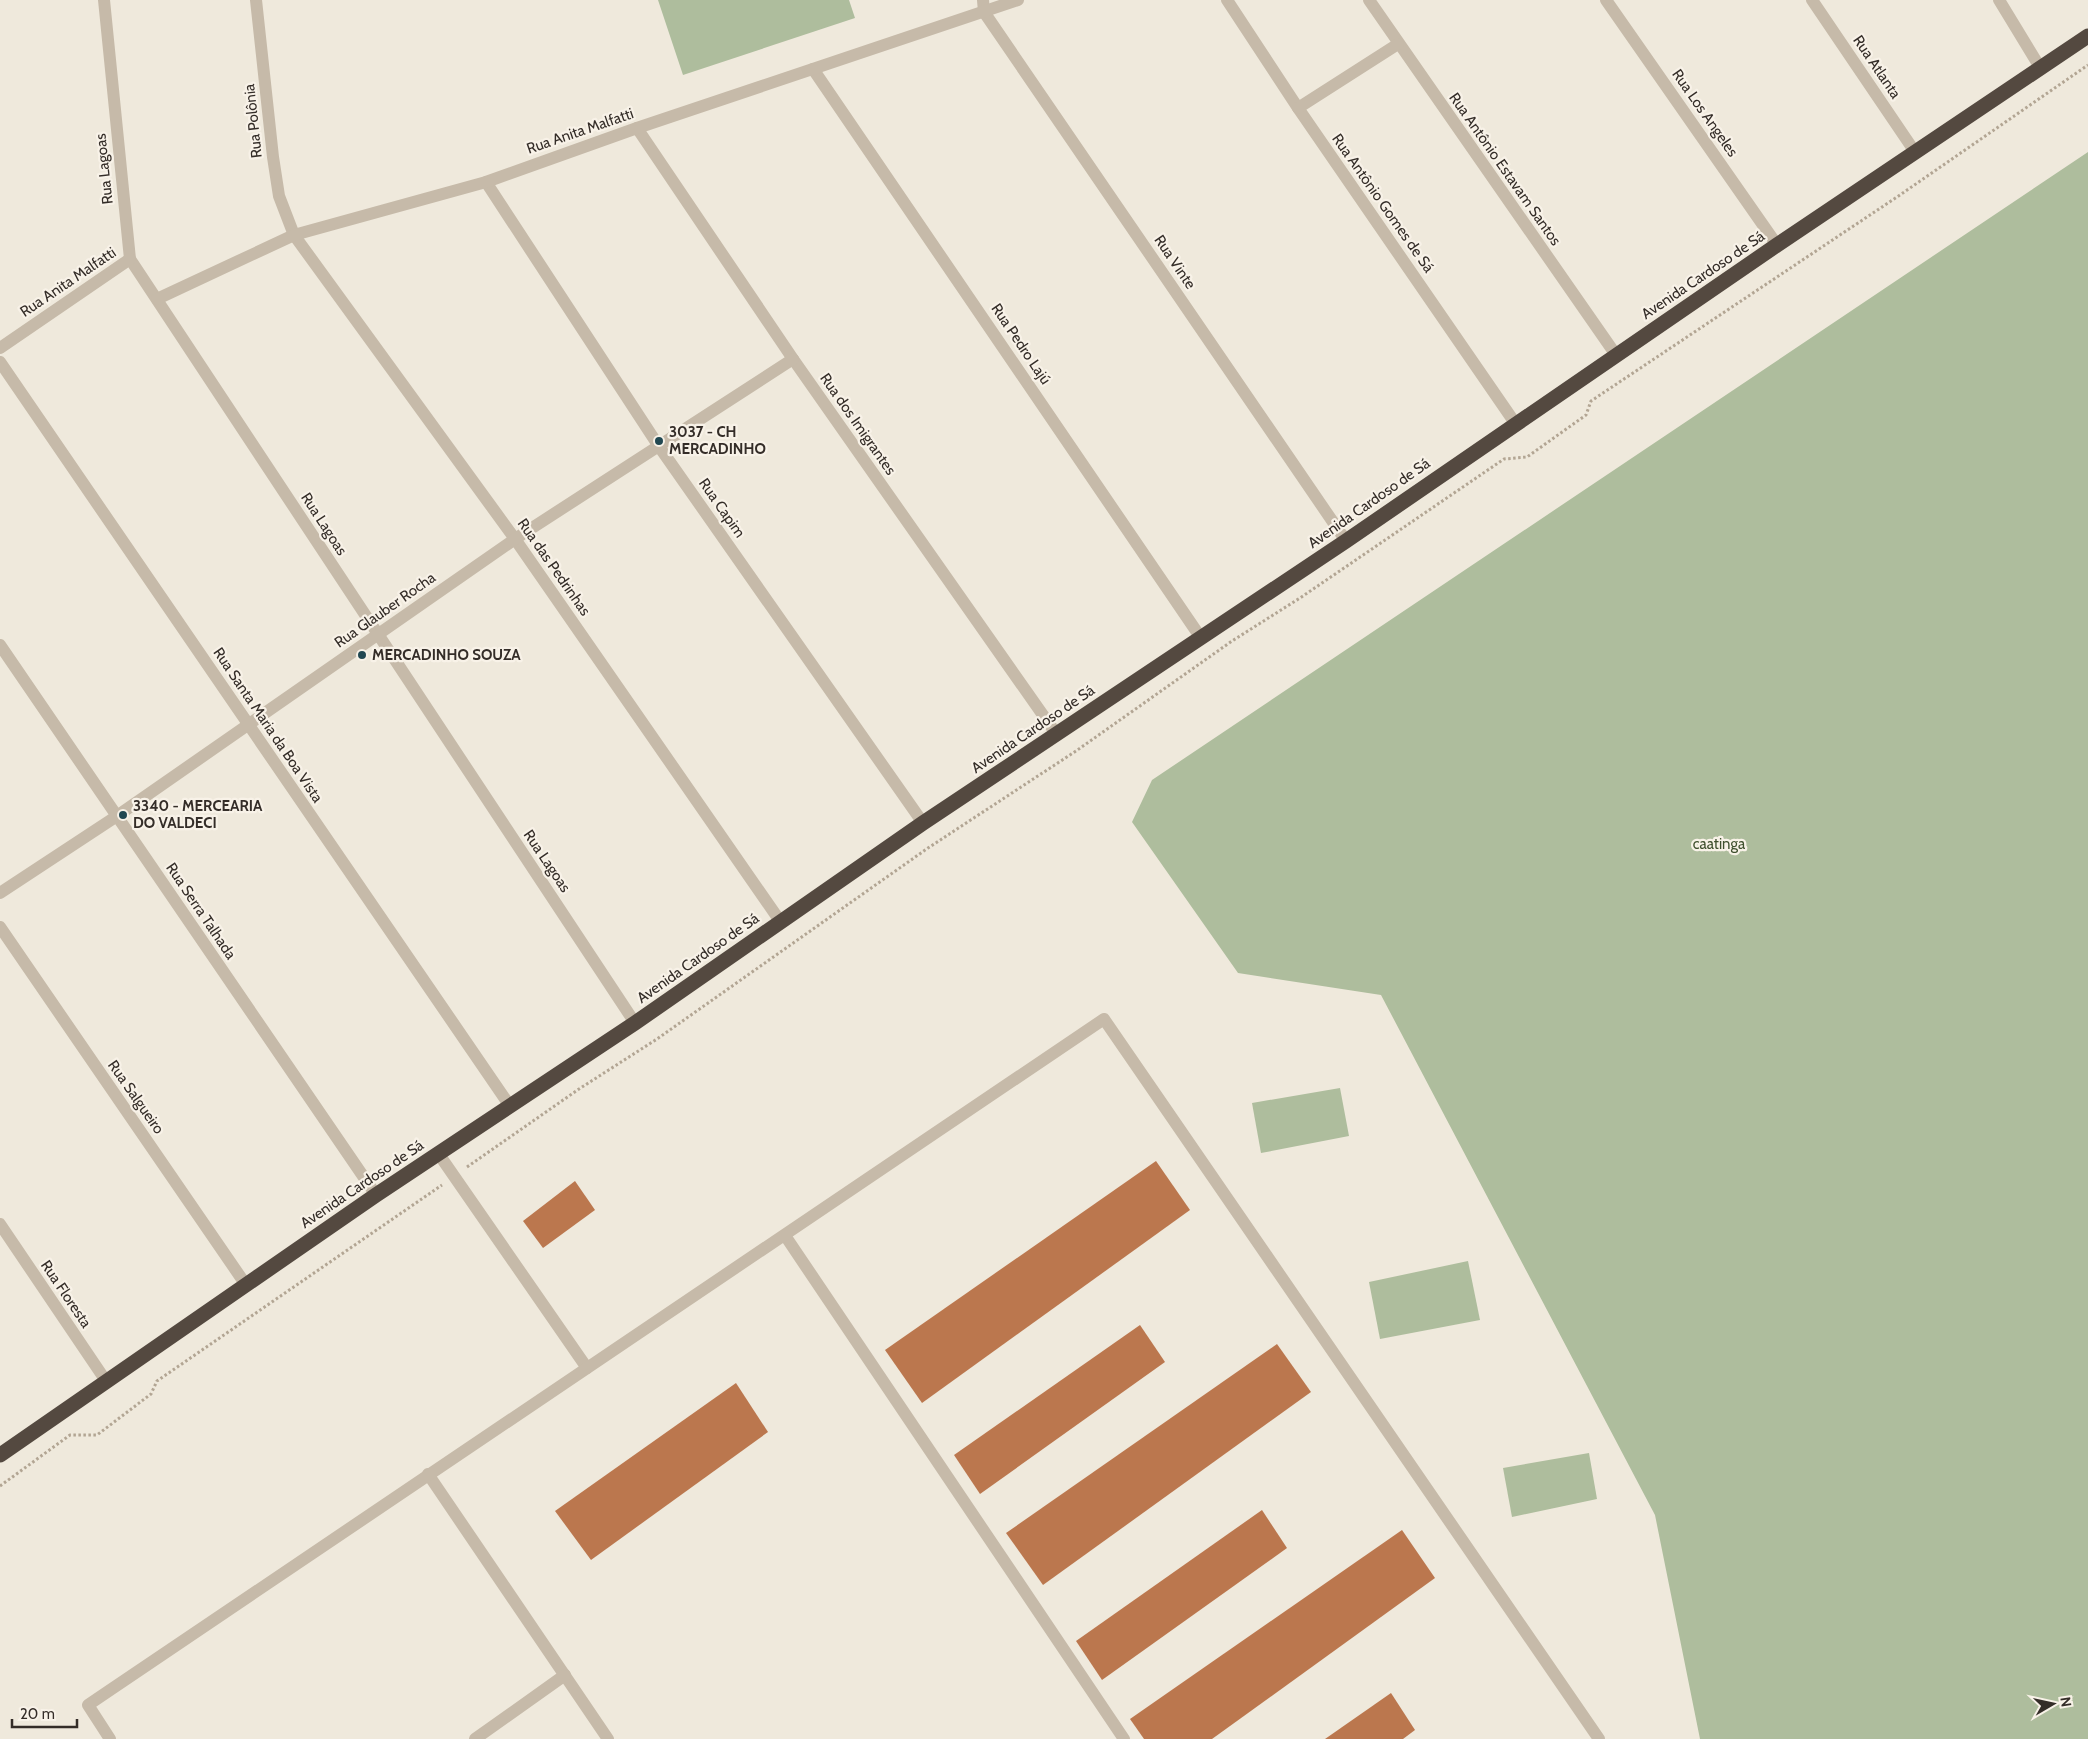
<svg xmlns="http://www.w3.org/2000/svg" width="2088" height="1739" font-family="Cabin,sans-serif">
<rect width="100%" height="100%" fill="#efe9dc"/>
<g fill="#aebd9d">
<polygon points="658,0 849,0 855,18 683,75"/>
<polygon points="2088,152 2088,1739 1700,1739 1655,1515 1381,995 1238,973 1132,822 1152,780"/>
<polygon points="1340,1088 1349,1136 1261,1153 1252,1103"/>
<polygon points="1468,1261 1480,1320 1380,1339 1369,1282"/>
<polygon points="1589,1453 1597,1499 1512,1517 1503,1468"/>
</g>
<g fill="#bb774e">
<polygon points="1156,1161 1190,1210 922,1403 885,1350"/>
<polygon points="575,1181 595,1210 543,1248 523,1221"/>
<polygon points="1140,1325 1165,1362 980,1494 954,1455"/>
<polygon points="1277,1344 1311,1392 1043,1585 1006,1533"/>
<polygon points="736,1383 768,1432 591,1560 555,1511"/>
<polygon points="1262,1510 1287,1548 1102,1680 1076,1641"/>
<polygon points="1402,1530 1435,1578 1212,1739 1144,1739 1130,1719"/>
<polygon points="1391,1693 1415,1730 1403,1739 1325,1739"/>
</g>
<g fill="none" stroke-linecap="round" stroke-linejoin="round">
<g stroke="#b2a593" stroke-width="3" stroke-dasharray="2.5 2.5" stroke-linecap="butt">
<polyline points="467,1167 579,1089 657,1039 928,848 1076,751 1232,641 1300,598 1504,459 1527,457 1586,415 1591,401 1897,197 2088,65"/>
<polyline points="0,1486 70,1435 97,1435 151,1394 157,1381 442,1185"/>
</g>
<g stroke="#c6baa9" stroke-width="12">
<polyline points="104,0 130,259 635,1023"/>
<polyline points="256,0 273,157 279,196 294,235 515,539 780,921"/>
<polyline points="983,0 984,12 1346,541"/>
<polyline points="1227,0 1298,108 1515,423"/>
<polyline points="1369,0 1616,355"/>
<polyline points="1606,0 1777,245"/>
<polyline points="1812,0 1915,152"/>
<polyline points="1999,0 2041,69"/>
<polyline points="813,69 1201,638"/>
<polyline points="1298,108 1398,44"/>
<polyline points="637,128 793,359 1057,735"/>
<polyline points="486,182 658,445 923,823"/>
<polyline points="157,299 294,235 486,182 637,128 1018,0"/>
<polyline points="0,348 130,259"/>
<polyline points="0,362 510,1106"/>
<polyline points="0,645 376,1195"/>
<polyline points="0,893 117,816 515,539 793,359"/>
<polyline points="0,927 246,1285"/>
<polyline points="438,1153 587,1368"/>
<polyline points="0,1224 106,1381"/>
<polyline points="786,1237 1124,1739"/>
<polyline points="428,1474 608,1739"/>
<path d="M110 1739 88 1705C426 1476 766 1250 1104 1019L1599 1739"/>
<polyline points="475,1739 565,1675"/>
</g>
<polyline stroke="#544940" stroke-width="15" points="0,1455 376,1195 635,1023 923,823 1346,541 1777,245 2088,36"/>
</g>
<g fill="#214852" stroke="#f8f2e8" stroke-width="2">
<circle cx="659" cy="441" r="5"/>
<circle cx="362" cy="655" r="5"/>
<circle cx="123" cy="815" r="5"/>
</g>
<g text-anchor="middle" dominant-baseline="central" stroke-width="4.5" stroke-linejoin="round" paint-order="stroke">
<g font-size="15" fill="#342d28" stroke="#f8f2e8">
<text transform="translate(1877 67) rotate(56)">Rua Atlanta</text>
<text transform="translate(1705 113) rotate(55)">Rua Los Angeles</text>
<text transform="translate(253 121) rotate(-96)">Rua Polônia</text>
<text transform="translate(580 131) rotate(-19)">Rua Anita Malfatti</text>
<text transform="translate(104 169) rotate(-96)">Rua Lagoas</text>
<text transform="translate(1505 169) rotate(55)">Rua Antônio Estavam Santos</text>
<text transform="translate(1383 203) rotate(55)">Rua Antônio Gomes de Sá</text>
<text transform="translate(1175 262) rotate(56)">Rua Vinte</text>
<text transform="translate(1703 275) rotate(-34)">Avenida Cardoso de Sá</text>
<text transform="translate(68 282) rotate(-34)">Rua Anita Malfatti</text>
<text transform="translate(1021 344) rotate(56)">Rua Pedro Lajú</text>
<text transform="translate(858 424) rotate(55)">Rua dos Imigrantes</text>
<text transform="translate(1369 503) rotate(-35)">Avenida Cardoso de Sá</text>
<text transform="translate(722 508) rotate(55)">Rua Capim</text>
<text transform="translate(324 524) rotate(57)">Rua Lagoas</text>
<text transform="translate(554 567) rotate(55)">Rua das Pedrinhas</text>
<text transform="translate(385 610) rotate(-35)">Rua Glauber Rocha</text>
<text transform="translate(268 725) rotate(56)">Rua Santa Maria da Boa Vista</text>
<text transform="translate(1033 729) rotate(-34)">Avenida Cardoso de Sá</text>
<text transform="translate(547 861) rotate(56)">Rua Lagoas</text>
<text transform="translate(201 911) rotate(56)">Rua Serra Talhada</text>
<text transform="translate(698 958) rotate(-35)">Avenida Cardoso de Sá</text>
<text transform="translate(136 1097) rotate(55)">Rua Salgueiro</text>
<text transform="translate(362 1184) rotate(-34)">Avenida Cardoso de Sá</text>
<text transform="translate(66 1294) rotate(56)">Rua Floresta</text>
</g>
<g font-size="15" font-weight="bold" fill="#342d28" stroke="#f8f2e8" text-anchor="start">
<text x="669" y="432">3037 - CH<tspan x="669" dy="17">MERCADINHO</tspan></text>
<text x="372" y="655">MERCADINHO SOUZA</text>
<text x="133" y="806">3340 - MERCEARIA<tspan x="133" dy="17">DO VALDECI</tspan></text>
</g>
<g font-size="15" fill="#3f502e" stroke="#f8f2e8">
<text x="1719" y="844">caatinga</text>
</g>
</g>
<g transform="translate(2053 1704) rotate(81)" stroke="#f8f2e8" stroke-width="4" paint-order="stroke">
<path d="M0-4L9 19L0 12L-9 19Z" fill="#342d28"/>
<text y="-8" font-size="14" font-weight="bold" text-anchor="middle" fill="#342d28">N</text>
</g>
<path d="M12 1719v8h65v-8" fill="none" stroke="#342d28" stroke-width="2.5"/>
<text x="20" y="1719" font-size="15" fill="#342d28" stroke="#f8f2e8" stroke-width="4" paint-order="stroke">20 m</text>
</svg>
